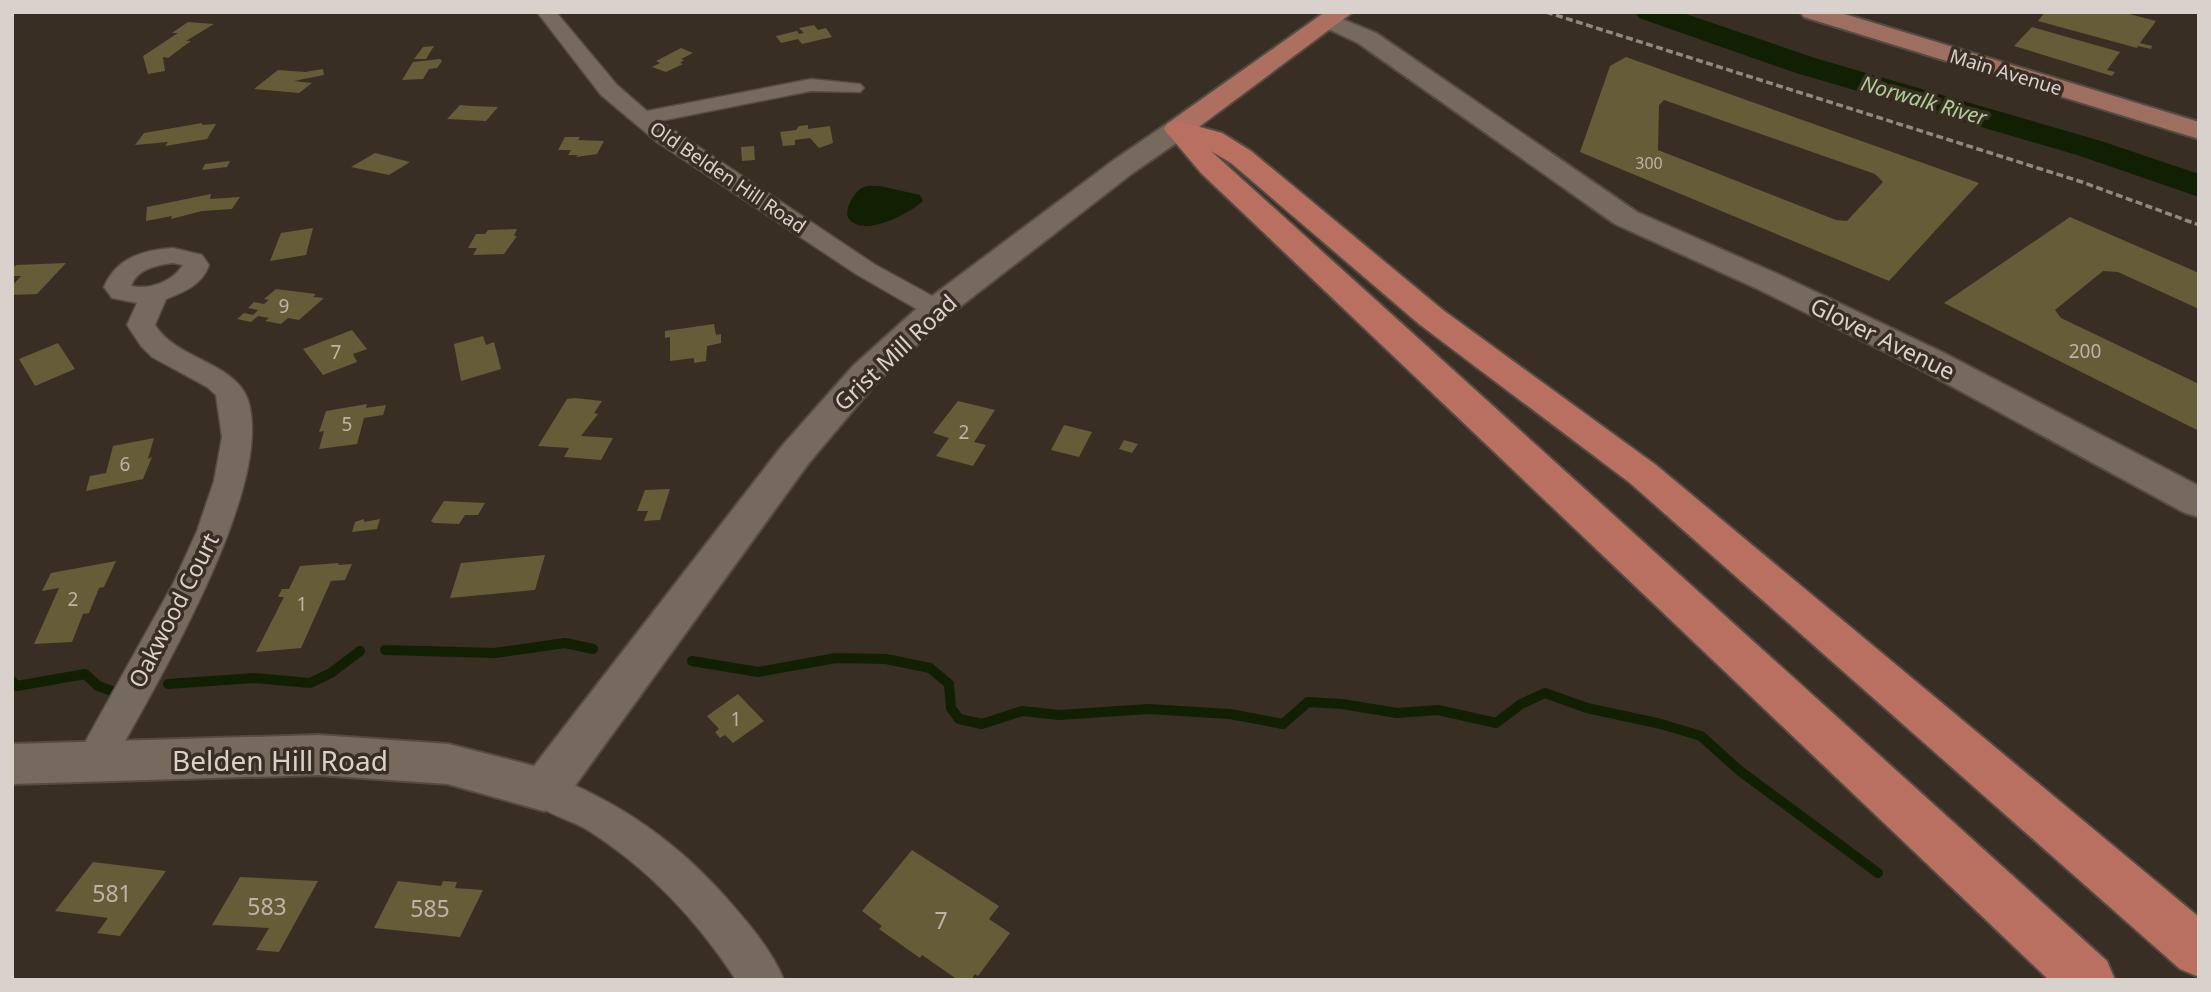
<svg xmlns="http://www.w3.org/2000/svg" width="2211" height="992" font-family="'Noto Sans',sans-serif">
<rect width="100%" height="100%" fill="#392e24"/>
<path fill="#112003" d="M880 186 920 195 923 201C910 213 865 238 849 219 843 210 855 190 864 187 869 185 875 186 880 186Z"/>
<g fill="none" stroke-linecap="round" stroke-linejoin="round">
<g stroke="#112003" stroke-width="10">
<polyline points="385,650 495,653 565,643 593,649"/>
<polyline points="692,661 758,672 836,658 886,659 930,668 949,684 951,708 959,719 982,724 1022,711 1059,715 1148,709 1230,714 1283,724 1308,702 1342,704 1397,713 1438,710 1496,723 1521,704 1545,693 1587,708 1661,724 1701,736 1740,771 1878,873"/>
<polyline points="12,681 17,686 85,674 98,686 112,691"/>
<polyline points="168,684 254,678 310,683 331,673 360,651"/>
</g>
<polygon fill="#112003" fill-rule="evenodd" points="1635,12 1680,12 1818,59 2101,141 2199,174 2199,197 2077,155 1796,73 1639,18"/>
</g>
<g fill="#645d38" fill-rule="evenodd">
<polygon points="2045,12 2122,12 2156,21 2140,43 2152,46 2151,49 2138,46 2137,48 2038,21"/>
<polygon points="188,22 214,24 186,41 191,41 168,58 163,57 165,71 148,74 143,56 178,33 172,33"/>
<polygon points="814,25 818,30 826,28 832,37 802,44 798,39 781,43 776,36 797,31 799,34 804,33 799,28"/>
<polygon points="2032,27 2120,52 2107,70 2115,72 2112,76 2014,46"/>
<polygon points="434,46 426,59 414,59 423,47"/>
<polygon points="681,48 693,53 681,59 684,60 680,63 683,64 666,72 652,67 660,63 656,61"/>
<path d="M1626 57 1979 183 1889 281 1580 152 1610 66ZM1664 100 1875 174 1883 182 1847 221 1836 220 1658 150 1659 105Z"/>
<polygon points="440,59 442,61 437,68 429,69 423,79 402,80 413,62"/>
<polygon points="323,69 324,75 294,81 312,83 299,93 254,89 278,70 305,72"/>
<polygon points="460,105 472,106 498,107 486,121 447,119"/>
<polygon points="202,123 202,125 216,124 207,139 165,146 168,142 135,145 144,133"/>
<polygon points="808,125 808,129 830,126 833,143 819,148 810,138 795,140 795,145 783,146 780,132 796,130 799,126"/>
<polygon points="565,137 580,137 578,140 604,141 597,154 576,157 578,155 568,155 571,150 558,150"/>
<polygon points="754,146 755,160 742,161 741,147"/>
<polygon points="375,153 410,162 389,175 351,167"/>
<polygon points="230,161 227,167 202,170 205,164"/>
<polygon points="211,194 210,199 240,197 232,209 202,211 171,219 172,216 146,221 147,207"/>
<polygon points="2070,217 2199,273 2199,309 2118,272 2103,271 2055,310 2061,318 2199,384 2199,431 1944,303"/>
<polygon points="313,228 306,255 270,261 281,233"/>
<polygon points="517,229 514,236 517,236 504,254 473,255 477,248 468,248 476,234 485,234 488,230"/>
<polygon points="66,263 37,294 12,295 12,286 21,276 12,276 12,269 16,265"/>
<polygon points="276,289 316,294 313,297 324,298 299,320 288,318 281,324 265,321 269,318 258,316 251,322 237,319 244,313 253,315 258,310 248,308 254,302 264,304 269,300 264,299"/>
<polygon points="714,324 716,335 721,334 721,343 707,346 706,361 694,363 694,358 670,361 670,337 665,338 665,331"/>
<polygon points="352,330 367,349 353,354 357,362 323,375 303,349"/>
<polygon points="483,336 486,345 494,342 501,369 461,381 454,344"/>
<polygon points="58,343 75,369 35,386 19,359"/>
<polygon points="575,398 602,401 594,413 598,414 581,436 613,438 601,460 564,457 569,448 538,446 567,399"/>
<polygon points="958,401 995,410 974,442 986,445 973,466 936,456 949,438 933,433"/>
<polygon points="367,404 366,408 386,405 383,415 364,418 357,444 319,449 324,431 319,432 326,411"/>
<polygon points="1064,425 1092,432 1079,457 1051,450"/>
<polygon points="154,438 148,459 152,457 143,479 86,491 90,476 106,473 113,446"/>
<polygon points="1124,440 1138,444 1132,453 1119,449"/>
<polygon points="670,489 660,520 644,521 648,511 637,511 645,490"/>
<polygon points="444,501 485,503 478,515 465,515 459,524 434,523 431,521"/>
<polygon points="364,519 364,522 380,519 377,529 352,532 355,522"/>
<polygon points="545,555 535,590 450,598 461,563"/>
<polygon points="116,561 104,587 99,588 89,613 83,614 72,642 34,644 59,588 42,591 51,573"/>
<polygon points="339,563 338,565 352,564 345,580 331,581 301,648 256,652 284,597 278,597 282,589 289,589 300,566"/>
<polygon points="738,694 764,721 733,743 725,735 720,738 715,732 719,729 707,716"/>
<polygon points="912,850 999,906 989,919 1010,933 978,976 975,974 971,980 958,980 922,955 920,958 879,929 882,926 862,911"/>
<polygon points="93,862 166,871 120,936 97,933 108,918 55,911"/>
<polygon points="240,877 318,881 279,952 256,950 269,928 212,925"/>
<polygon points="398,881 441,886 443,881 457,882 455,888 483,890 460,937 374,928"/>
</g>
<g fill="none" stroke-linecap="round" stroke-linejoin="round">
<defs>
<g id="minor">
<polygon points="537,12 556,12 617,85 647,111 811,79 860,84 864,88 860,92 811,91 660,121 874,264 945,303 949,309 945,315 936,317 927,315 856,274 657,142 601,95"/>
<path d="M173 248 202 255 209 265C202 285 184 292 166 299L155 325C177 360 235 362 248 400 276 489 150 694 107 774L93 779 79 774 74 762 173 584 197 531 214 481 222 437 216 395 207 387 152 357 141 346 127 325 137 303 112 298 104 287C116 258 143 250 173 248ZM173 263 183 265C172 282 150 290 131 286 137 269 156 265 173 263Z"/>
<path d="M544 773C621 801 683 846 735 908 754 930 773 953 784 980H736C697 920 647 867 586 829 565 817 535 812 525 790L530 778Z"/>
</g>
<polygon id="tertiary" points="1330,14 1376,33 1637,212 1782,276 1944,353 2199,486 2199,517 2185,513 1920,369 1760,290 1615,224 1358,43 1322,26 1318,21 1322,16"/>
<polygon id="secondary" points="1178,121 1188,123 1192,129 1188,135 1134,172 948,316 877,382 808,464 561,805 544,811 448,784 319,775 12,784 12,744 319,735 448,744 534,766 782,446 853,366 924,302 1114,160 1168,123"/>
<polygon id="primary" points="1800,12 1838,12 2199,122 2199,139 1804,17"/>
<polygon id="trunk" points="1325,12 1353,12 1188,135 1178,137 1168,135 1164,129 1168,123"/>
<polygon id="motorway" points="1178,121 1222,133 1251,151 1443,310 1656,465 2199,917 2199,977 2180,969 1630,483 1419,324 1231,163 1211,151 2107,961 2115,980 2049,980 1201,173 1164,129 1168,123"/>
</defs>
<use href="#minor" stroke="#544b42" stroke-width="3"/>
<use href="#tertiary" stroke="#544b42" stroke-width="4"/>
<use href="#secondary" stroke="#544b42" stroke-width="4"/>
<use href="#primary" stroke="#544b42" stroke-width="4"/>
<use href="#trunk" stroke="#544b42" stroke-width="4"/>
<use href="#motorway" stroke="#544b42" stroke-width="4"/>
<use href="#minor" fill="#766a5e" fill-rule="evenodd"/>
<use href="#tertiary" fill="#766a5e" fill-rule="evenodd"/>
<use href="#secondary" fill="#766a5e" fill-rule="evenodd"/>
<use href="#primary" fill="#9e6e60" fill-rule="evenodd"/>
<use href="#trunk" fill="#ac6f60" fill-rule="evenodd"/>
<use href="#motorway" fill="#b97061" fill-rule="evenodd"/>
<polyline stroke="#918880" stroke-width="3.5" stroke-dasharray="7 3.5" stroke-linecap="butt" points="1546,12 2082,182 2199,225"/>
</g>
<g text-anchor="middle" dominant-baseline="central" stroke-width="7" stroke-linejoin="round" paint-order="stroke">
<g font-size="16" fill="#bcb5a7">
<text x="1649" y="163">300</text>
</g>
<g font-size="19" fill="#d9d2cc" stroke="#392e24">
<text transform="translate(2006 72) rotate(17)">Main Avenue</text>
<text transform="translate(728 177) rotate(34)">Old Belden Hill Road</text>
</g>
<g font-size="19" fill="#bcb5a7">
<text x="284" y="306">9</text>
<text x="2085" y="351">200</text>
<text x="336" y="352">7</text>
<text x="347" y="424">5</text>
<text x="964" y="432">2</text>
<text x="125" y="464">6</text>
<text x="73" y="599">2</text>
<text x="302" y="604">1</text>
<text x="736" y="719">1</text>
</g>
<g font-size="21" font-style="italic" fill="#aece96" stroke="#392e24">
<text transform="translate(1924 100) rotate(16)">Norwalk River</text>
</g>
<g font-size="23" fill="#d9d2cc" stroke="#392e24">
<text transform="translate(1883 338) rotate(26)">Glover Avenue</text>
<text transform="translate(895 352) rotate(-43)">Grist Mill Road</text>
<text transform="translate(173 610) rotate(-63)">Oakwood Court</text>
</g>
<g font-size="23" fill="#bcb5a7">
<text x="112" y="893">581</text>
<text x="267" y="906">583</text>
<text x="430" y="908">585</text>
<text x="941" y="920">7</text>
</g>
<g font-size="28" fill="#d9d2cc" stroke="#392e24">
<text x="280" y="760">Belden Hill Road</text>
</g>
</g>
<rect width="2211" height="992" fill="none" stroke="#d9d2cc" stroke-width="28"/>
</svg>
